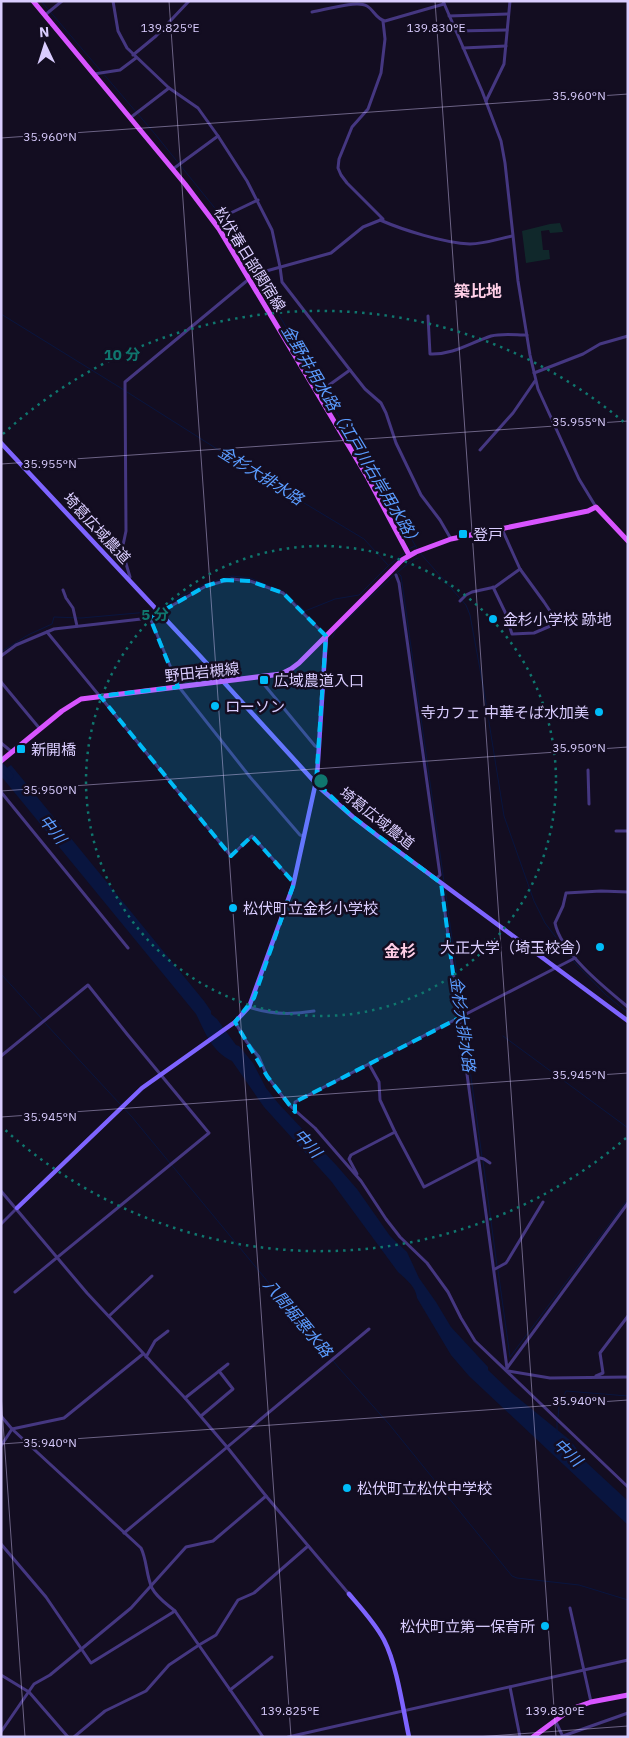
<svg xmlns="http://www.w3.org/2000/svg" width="629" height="1738" font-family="'IBM Plex Sans','Noto Sans JP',sans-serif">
<rect width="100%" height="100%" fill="#130d21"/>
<polygon fill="#10282b" points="560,223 563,232 550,233 549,230 541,231 543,250 549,250 550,259 526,263 522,231 550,224"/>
<path fill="#09153f" d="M11 765 204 1001 211 1011V1014L217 1019 236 1045 239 1046 253 1063 266 1088 278 1103 337 1166 357 1189 390 1236 407 1252 419 1278 436 1302 451 1327 488 1367V1370L512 1393 571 1441 587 1463 628 1501V1525L469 1376 451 1355 417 1298C416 1287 406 1279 398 1272L331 1181 264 1107 232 1061C212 1052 205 1032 196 1014L1 776V772Z"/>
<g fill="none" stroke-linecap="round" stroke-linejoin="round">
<g stroke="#09153f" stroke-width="1">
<polyline points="41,1 155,134 218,212 418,550"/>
<polyline points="1,314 124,390"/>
<polyline points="127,392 266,480 364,539 388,565"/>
<polyline points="407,550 415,546"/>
<polyline points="420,553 466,605 470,615 484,691 504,816 534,901 545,923 576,964 606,995 628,1013"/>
<polyline points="397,572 401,576 444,882"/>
<polyline points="158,608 205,584 232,576 250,578 284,592 305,611 335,599 359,595 389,565 404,553"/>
<path d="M332 638 336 630C350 618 406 560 418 558"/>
<polyline points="1,652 28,635 52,624 54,617 81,618 149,612 154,610"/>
<polyline points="445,888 482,1157"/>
<polyline points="1,974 43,1020"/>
<polyline points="45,1023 132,1117 339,1368 389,1424 512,1576 517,1578 579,1585 628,1600"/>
<polyline points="503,1036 628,1128"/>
<polyline points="483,1161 497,1266"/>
<polyline points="498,1270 510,1357"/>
<polyline points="510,1357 628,1199"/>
<polyline points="558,1417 559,1407 566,1391 628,1396"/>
<polyline points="557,1432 557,1421"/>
</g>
<polyline stroke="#09153f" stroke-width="7" points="1,766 10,776"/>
<g stroke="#453781" stroke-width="3">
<polyline points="113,1 118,31 127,48 169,88 198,108 218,136 247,181 272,230 280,267 282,282 350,370 365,389 381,403 386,413 396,443 421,495 440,520 451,539"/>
<polyline points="443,1 482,91 501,141 505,163 518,281 530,355 538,389 579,479 596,507"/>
<path d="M312 12C325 10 356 0 367 6 374 10 376 19 385 21L444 4"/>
<polyline points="45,15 62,1"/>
<polyline points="449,16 508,14"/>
<polyline points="456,31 507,30"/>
<polyline points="463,48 506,46"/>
<polyline points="133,55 156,36 189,1"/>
<polyline points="94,74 120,70 136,58"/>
<polyline points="486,101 504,64 510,1"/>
<polyline points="130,118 169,88"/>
<polyline points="173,169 218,136"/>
<path d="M380 220C403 230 444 243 470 244 484 244 498 239 512 236"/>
<polyline points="214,221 258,200"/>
<path d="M428 316 430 354C453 355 470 343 491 336 502 333 516 335 527 335"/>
<polyline points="534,373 583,354 600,344 628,336"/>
<polyline points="318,393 350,370"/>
<polyline points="480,450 513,413 535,381"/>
<polyline points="396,575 399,583 440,875 436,879"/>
<polyline points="129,579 130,577 122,550 126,531 125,382 249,279 259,273 331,253 363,227 383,219 347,183 341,175 338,168 339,159 352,127 368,109 381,73 385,39 383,21"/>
<polyline points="493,587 505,612 512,634 534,633 555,624 554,617 544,602 520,569 502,529"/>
<polyline points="63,590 66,598 73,608 77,626"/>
<polyline points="460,601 466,595 472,592 495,587 520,569"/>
<polyline points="150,618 179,687 250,777 300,835 304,836"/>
<polyline points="47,632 231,856 252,836 290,878 294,881"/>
<polyline points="1,656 16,645 54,629 150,618 206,586 232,579 250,581 283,593 326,636"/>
<polyline points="261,678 262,682 315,746 319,748"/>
<polyline points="1,682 40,729"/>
<polyline points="1,743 12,752"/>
<polyline points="588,770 589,804"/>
<polyline points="1,792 128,948"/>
<polyline points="616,831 628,831"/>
<polyline points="441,883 507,1368"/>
<path d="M628 892 601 891 566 893 563 906 555 923C561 953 605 988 628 1007"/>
<path d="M249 1007C271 1015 291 1015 314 1011"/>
<polyline points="235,1022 246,1041 259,1057 267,1076 289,1105 315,1128 361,1181 386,1219 400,1237 427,1263 448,1292 461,1318 475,1341 628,1487"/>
<polyline points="1,1056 88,985 127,1034 209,1133 15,1292"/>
<polyline points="369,1064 379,1082 380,1100 395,1132"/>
<polyline points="295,1111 295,1102 575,958"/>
<polyline points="357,1174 349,1159 351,1155 395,1132 424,1187 480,1158 484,1159 490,1163"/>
<polyline points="1,1191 87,1293 185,1398 227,1447 266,1496 349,1594"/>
<polyline points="1,1224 17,1208"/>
<polyline points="495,1269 506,1263 508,1260 543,1202"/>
<polyline points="109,1316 152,1276"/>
<polyline points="146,1357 155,1341 168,1331"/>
<polyline points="507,1368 628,1203"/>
<polyline points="508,1371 550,1378 628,1377"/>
<polyline points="596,1376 603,1373 600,1353 628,1316"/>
<polyline points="185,1398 228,1364"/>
<path d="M1 1416 12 1429 141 1548C147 1560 146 1575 152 1588 157 1598 167 1604 175 1611L263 1737"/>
<polyline points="201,1416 233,1389 219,1371"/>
<polyline points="1,1446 12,1429 64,1418 143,1354"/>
<polyline points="124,1533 369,1329"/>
<polyline points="1,1544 46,1597 91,1663 175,1611"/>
<polyline points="570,1608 591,1702"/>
<polyline points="1,1675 29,1692 68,1737"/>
<polyline points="510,1687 520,1737"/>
<polyline points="230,1690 272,1657"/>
<polyline points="555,1720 563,1737"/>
<polyline points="1,1732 34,1684 50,1675 131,1608 186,1547 213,1541 266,1496"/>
<polyline points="563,1736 628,1713"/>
<polyline points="74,1737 105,1711 146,1691 169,1665 199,1645 216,1635 238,1600 254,1593 308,1546"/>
<polyline points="288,1737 628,1660"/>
</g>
<g stroke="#7e64ff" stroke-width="4.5">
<polyline points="1,443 200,656 321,789 353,817 379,837 628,1021"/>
<polyline points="17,1208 142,1088 235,1022 249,1007 293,886 317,777 326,636"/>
<path d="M349 1594C361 1608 375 1623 384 1640 397 1665 403 1709 409 1737"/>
</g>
<g stroke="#d854ff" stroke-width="5">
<polyline points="33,1 185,184 219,229 368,478 409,555"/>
<polyline points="1,761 62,711 81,699 281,674 291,669 299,663 402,560 416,552 451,539 588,511 596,507 628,541"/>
<polyline points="533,1737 571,1709 591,1702 628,1695"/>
</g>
</g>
<path fill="#00bcf8" fill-opacity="0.2" stroke="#00bcf8" stroke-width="4" stroke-dasharray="10 6" stroke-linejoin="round" d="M224 580 250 581 283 593 326 636 316 782 353 817 441 883 459 1018 295 1102V1112L267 1076 235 1022 254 998 294 883 252 836 231 856 100 696 178 687 150 618 206 586Z"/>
<path fill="none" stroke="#dacdff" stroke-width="1" stroke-opacity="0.45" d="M169 1 291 1737M435 1 556 1737M1 138 628 94M1 464 628 421M1 791 628 747M1 1117 628 1073M1 1394 25 1737M1 1444 628 1400M476 1737 628 1726"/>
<g fill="none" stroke="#0f766e" stroke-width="2.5" stroke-dasharray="2.5 5">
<circle cx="321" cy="781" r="235"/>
<path d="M626 1138A470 470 0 0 1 3 1128M3 434A470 470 0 0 1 626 424"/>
</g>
<g fill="#00bcf8" stroke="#130d21" stroke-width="2">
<rect x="458" y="529" width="10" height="10" rx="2.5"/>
<circle cx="493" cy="619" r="5"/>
<rect x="259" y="675" width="10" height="10" rx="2.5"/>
<circle cx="215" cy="706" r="5"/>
<circle cx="599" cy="712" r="5"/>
<rect x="16" y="744" width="10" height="10" rx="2.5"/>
<circle cx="233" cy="908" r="5"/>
<circle cx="600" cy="947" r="5"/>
<circle cx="347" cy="1488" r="5"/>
<circle cx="545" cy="1626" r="5"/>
</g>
<g text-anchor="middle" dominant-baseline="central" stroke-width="5" stroke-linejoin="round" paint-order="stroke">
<g font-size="15" fill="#dacdff" stroke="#130d21">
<text transform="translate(250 259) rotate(58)">松伏春日部関宿線</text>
<text transform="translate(97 528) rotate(47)">埼葛広域農道</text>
<text transform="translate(202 672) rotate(-6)">野田岩槻線</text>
<text transform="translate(377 818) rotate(38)">埼葛広域農道</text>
</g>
<g font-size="15" fill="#dacdff" stroke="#130d21" text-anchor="start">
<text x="473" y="534">登戸</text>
<text x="503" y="619">金杉小学校 跡地</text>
<text x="274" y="680">広域農道入口</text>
<text x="225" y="706">ローソン</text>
<text x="589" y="712" text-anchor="end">寺カフェ 中華そば水加美</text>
<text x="31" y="749">新開橋</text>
<text x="243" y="908">松伏町立金杉小学校</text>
<text x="590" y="947" text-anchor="end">大正大学（埼玉校舎）</text>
<text x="357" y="1488">松伏町立松伏中学校</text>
<text x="535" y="1626" text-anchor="end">松伏町立第一保育所</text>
</g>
<g font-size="16" font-weight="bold" fill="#ffcfe7" stroke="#130d21">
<text x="478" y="291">築比地</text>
<text x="400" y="951">金杉</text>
</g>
<g font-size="16" font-style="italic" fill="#5b9cff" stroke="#130d21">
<text transform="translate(352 436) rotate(59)">金野井用水路（江戸川右岸用水路）</text>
<text transform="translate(261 475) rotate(32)">金杉大排水路</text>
<text transform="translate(53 829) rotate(51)">中川</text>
<text transform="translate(463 1024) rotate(82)">金杉大排水路</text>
<text transform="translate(308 1143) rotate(48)">中川</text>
<text transform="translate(298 1318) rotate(50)">八間堀悪水路</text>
<text transform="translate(568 1452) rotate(43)">中川</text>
</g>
</g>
<g font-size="12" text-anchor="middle" fill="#dacdff" stroke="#130d21" stroke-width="5" stroke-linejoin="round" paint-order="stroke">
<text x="170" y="32">139.825°E</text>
<text x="436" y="32">139.830°E</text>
<text x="579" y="100">35.960°N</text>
<text x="50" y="141">35.960°N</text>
<text x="579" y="426">35.955°N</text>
<text x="50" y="468">35.955°N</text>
<text x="579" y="752">35.950°N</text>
<text x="50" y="794">35.950°N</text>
<text x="579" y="1079">35.945°N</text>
<text x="50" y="1121">35.945°N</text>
<text x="579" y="1405">35.940°N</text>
<text x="50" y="1447">35.940°N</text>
<text x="290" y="1715">139.825°E</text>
<text x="555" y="1715">139.830°E</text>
</g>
<circle cx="321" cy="781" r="8" fill="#0f766e" stroke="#130d21" stroke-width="2.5"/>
<g font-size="15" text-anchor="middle" font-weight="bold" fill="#0f766e" stroke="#130d21" stroke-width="5" stroke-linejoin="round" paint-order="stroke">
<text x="122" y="360">10 分</text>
<text x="155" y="620">5 分</text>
</g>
<rect width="629" height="1738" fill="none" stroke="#dacdff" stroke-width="5"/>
<g transform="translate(45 45) rotate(356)" stroke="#130d21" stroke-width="4" paint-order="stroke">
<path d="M0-4L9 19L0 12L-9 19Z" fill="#dacdff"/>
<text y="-8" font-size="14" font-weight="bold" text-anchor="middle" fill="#dacdff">N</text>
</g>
</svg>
